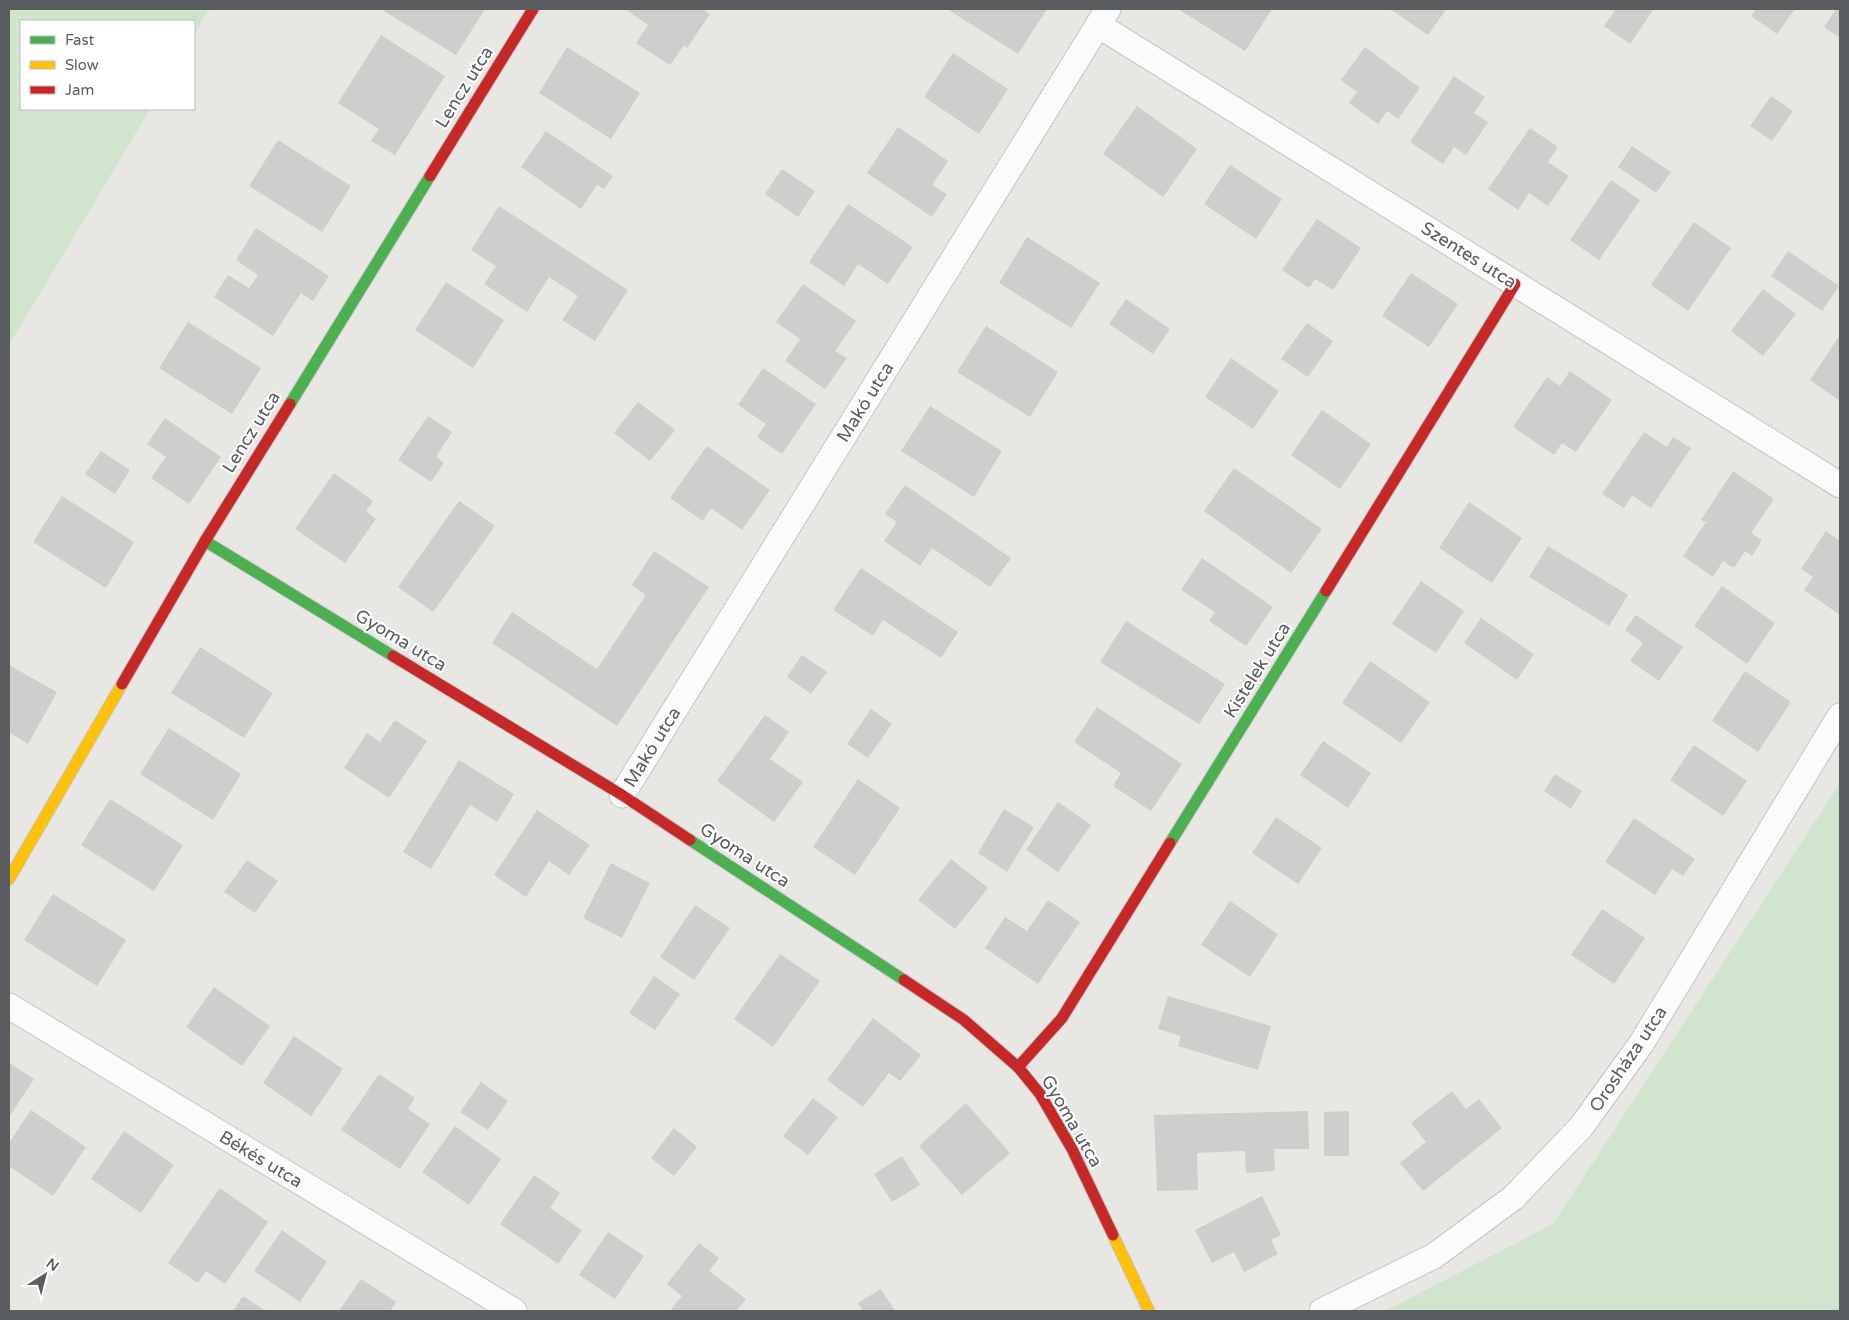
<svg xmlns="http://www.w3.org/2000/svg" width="1849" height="1320" font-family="'Varela Round',sans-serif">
<rect width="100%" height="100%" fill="#e8e7e3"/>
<g fill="#d1e5ce">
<polygon points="9,9 209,9 194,35 194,21 21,21 21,109 150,109 9,345"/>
<polygon points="1840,783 1840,1311 1385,1311 1553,1224"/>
</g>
<g fill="#cfcecc">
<polygon points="385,9 485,9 456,55 384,11"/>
<polygon points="625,9 702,9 710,14 687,48 684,45 670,65 636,43 648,25"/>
<polygon points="947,9 1047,9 1018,54"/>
<polygon points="1178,9 1272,9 1245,51"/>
<polygon points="1390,9 1442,9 1445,11 1428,35"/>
<polygon points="1616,9 1654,9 1630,44 1604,26"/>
<polygon points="1756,9 1795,9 1777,34 1751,16"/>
<polygon points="1836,9 1840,9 1840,38 1824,27"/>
<polygon points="381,35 445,76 395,155 371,141 379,129 338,103"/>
<polygon points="567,47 640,93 611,139 539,93"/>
<polygon points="1365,47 1420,88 1398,119 1387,111 1378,124 1349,103 1357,92 1341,80"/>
<polygon points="953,53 1008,89 979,134 924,97"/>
<polygon points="1454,76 1485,97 1474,113 1488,122 1466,155 1454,147 1443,164 1410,142"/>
<polygon points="1771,96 1793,111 1772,141 1750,126"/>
<polygon points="1137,106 1197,149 1163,197 1103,154"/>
<polygon points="898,127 948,161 932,185 947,194 932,217 867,173"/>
<polygon points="1530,128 1558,147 1548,162 1569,176 1548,206 1529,193 1518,210 1488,189"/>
<polygon points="546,131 613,176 604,189 597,185 581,209 521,167"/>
<polygon points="278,140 351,186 322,232 249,186"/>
<polygon points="1632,146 1671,172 1656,193 1618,167"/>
<polygon points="1230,165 1282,199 1256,239 1204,204"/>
<polygon points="782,169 815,191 798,217 765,194"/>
<polygon points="1611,180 1640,200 1599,260 1570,240"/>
<polygon points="848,204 913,247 888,284 858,264 844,286 809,262"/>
<polygon points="499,206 628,290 595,341 562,320 578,296 549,277 527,312 484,284 496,266 471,250"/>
<polygon points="1317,219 1361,248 1333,290 1315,279 1309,288 1282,270"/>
<polygon points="1694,222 1731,248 1688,311 1651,285"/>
<polygon points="256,228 329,276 313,301 301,293 273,336 214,297 228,275 249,288 258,275 236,260"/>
<polygon points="1027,237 1100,283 1071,328 999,283"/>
<polygon points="1788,251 1839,286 1822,311 1771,276"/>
<polygon points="1411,273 1458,304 1429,347 1382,316"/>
<polygon points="446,282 504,320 473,368 415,330"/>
<polygon points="803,284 856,321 835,351 847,358 825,389 785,361 800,339 776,322"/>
<polygon points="1763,289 1796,314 1763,356 1731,331"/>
<polygon points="1126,299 1170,329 1153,354 1109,324"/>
<polygon points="188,322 261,368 232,414 159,368"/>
<polygon points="1307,323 1333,341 1308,377 1281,359"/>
<polygon points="986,326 1058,372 1030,417 957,372"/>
<polygon points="1840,335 1840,401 1810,380"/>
<polygon points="1231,358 1279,391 1253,429 1205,397"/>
<polygon points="763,368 816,404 782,454 757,437 766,424 738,405"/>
<polygon points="1570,371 1612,400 1576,452 1562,443 1554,455 1513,427 1547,377 1560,386"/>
<polygon points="638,402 675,430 650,461 614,433"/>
<polygon points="930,406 1002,451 974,497 901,451"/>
<polygon points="1322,410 1371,444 1340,489 1291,455"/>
<polygon points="428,416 452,432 436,457 444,463 431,482 398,460"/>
<polygon points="165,418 221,457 189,504 151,478 166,457 147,444"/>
<polygon points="1644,432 1667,447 1673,437 1691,448 1651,508 1632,495 1624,508 1602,494"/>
<polygon points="707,446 770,490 742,530 711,508 703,521 670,498"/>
<polygon points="101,451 130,470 115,494 85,474"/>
<polygon points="1234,468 1322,529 1291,573 1204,511"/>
<polygon points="1733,471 1774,499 1751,533 1762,540 1752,556 1745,551 1734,568 1723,561 1713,577 1683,556 1706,522 1701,520"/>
<polygon points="334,473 373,501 366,511 376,519 345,563 295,529"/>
<polygon points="905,485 1011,558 990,587 932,548 920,566 884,541 897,522 885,514"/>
<polygon points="62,496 134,542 106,588 33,542"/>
<polygon points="459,501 495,526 433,612 398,587"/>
<polygon points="1469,502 1522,538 1492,583 1439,548"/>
<polygon points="1826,531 1840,541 1840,615 1804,590 1813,577 1801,569"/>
<polygon points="1548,546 1628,595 1609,626 1529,577"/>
<polygon points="654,551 709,587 617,726 492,643 512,612 597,669 646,595 632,585"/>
<polygon points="1202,558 1273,607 1246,646 1209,621 1215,612 1181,590"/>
<polygon points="861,568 958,632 941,658 883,620 873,636 833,610"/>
<polygon points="1421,581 1464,611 1436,653 1392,624"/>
<polygon points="1722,586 1775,623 1747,664 1694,626"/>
<polygon points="1636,615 1683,647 1659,681 1630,661 1643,643 1625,630"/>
<polygon points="1481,618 1534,654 1517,680 1464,643"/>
<polygon points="1126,621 1225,684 1199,724 1100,662"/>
<polygon points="200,647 273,693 244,738 171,693"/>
<polygon points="802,655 827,672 811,694 787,677"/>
<polygon points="1370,661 1430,702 1401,743 1342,703"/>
<polygon points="9,665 57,692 28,744 9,732"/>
<polygon points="1745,671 1791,702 1758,752 1712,721"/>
<polygon points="1097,707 1182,764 1151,811 1113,786 1121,773 1074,742"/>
<polygon points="871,709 892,724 868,758 847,744"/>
<polygon points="765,715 789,732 770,759 803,782 774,822 717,781"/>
<polygon points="395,720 427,741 389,798 344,768 367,733 380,742"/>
<polygon points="169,728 241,774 213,820 140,774"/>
<polygon points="1323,741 1371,773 1348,808 1300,775"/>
<polygon points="1694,745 1747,781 1723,816 1670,780"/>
<polygon points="459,760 514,794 497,822 470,805 431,869 403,852"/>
<polygon points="1555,774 1582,791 1571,809 1544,791"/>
<polygon points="858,779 900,808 855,875 813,847"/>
<polygon points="110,799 183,845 154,891 81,845"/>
<polygon points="1058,802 1091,825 1058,872 1026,850"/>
<polygon points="1004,809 1034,827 1007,872 978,853"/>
<polygon points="537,810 590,845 569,875 549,861 526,897 494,875"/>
<polygon points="1276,817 1322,848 1298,884 1252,853"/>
<polygon points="1634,818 1695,859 1683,876 1672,869 1655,895 1605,862"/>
<polygon points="951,859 988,888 955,929 918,900"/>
<polygon points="247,860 278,881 255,913 224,892"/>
<polygon points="611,863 650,883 622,938 583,918"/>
<polygon points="53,894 126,940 97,986 24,940"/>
<polygon points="1048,900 1080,922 1038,984 985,948 1005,917 1027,931"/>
<polygon points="1230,901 1278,934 1250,977 1201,945"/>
<polygon points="695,905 730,928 694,980 660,957"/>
<polygon points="1602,909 1645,938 1614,984 1571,955"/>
<polygon points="780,954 820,981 773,1047 734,1019"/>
<polygon points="654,976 680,994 655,1030 629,1013"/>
<polygon points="214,987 270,1026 242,1066 186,1027"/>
<polygon points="1168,996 1271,1026 1258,1070 1178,1046 1181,1036 1158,1029"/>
<polygon points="873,1018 921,1055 900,1081 889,1073 863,1107 827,1080"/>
<polygon points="294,1036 343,1069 311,1116 263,1083"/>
<polygon points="9,1063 34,1079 9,1117"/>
<polygon points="379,1074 415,1098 408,1109 430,1124 400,1169 341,1130"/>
<polygon points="481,1082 508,1101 488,1130 460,1112"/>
<polygon points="1452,1091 1466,1109 1479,1099 1502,1128 1423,1191 1400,1163 1426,1142 1411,1123"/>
<polygon points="813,1098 838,1117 808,1155 783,1136"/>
<polygon points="966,1103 1010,1153 962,1195 919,1146"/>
<polygon points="31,1110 86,1147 53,1196 9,1166 9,1143"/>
<polygon points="1308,1111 1309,1149 1274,1149 1275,1171 1246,1173 1245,1151 1197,1153 1198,1190 1157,1191 1154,1115"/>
<polygon points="1349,1111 1349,1156 1324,1156 1324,1112"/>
<polygon points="455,1126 501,1159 469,1205 422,1172"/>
<polygon points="674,1128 697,1147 674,1176 651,1158"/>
<polygon points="124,1131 174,1165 141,1213 91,1179"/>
<polygon points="902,1156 920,1185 892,1202 874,1174"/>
<polygon points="534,1175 560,1193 550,1208 582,1230 558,1264 500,1224"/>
<polygon points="220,1188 268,1222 225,1284 206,1271 198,1283 168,1263"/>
<polygon points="1262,1196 1281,1235 1271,1240 1278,1254 1244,1272 1234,1252 1212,1263 1195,1230"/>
<polygon points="282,1230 327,1262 300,1302 254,1271"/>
<polygon points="608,1232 644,1256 615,1299 579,1275"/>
<polygon points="699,1243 719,1258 709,1271 746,1299 736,1311 670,1311 682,1296 667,1284"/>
<polygon points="361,1279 396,1302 390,1311 339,1311"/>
<polygon points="881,1289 895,1311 863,1311 858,1303"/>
<polygon points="243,1296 266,1311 233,1311"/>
</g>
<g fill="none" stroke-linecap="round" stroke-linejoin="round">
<defs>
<g id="street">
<polyline points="1098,25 1840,485"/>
<polyline points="622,795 1108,9"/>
<polyline points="9,1006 514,1311"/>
<polyline points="1322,1311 1434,1256 1513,1198 1581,1127 1641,1044 1840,716"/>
</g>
<g id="fast">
<polyline points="290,404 430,176"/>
<polyline points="205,541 393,656"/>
<polyline points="690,840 904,980"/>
<polyline points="1170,843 1326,591"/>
</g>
<g id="slow">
<polyline points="9,879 122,684"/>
<polyline points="1113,1235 1149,1311"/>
</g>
<g id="jam">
<polyline points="430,176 533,9"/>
<polyline points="1326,591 1515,284"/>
<polyline points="393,656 622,795 690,840"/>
<polyline points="122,684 205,541 290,404"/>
<polyline points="904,980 964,1020 1018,1067 1040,1094 1072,1149 1113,1235"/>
<polyline points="1018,1067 1062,1018 1170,843"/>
</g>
</defs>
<use href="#street" stroke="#c4c4c4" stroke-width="27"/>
<use href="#fast" stroke="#c5c6c6" stroke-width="13"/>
<use href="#slow" stroke="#c5c6c6" stroke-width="13"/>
<use href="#jam" stroke="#c5c6c6" stroke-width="13"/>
<use href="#street" stroke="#fcfbfb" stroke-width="25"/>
<use href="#fast" stroke="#4caf50" stroke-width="11"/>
<use href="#slow" stroke="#ffc107" stroke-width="11"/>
<use href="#jam" stroke="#c62828" stroke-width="11"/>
</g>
<g text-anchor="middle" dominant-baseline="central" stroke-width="4" stroke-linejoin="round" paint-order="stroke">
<g font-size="18" fill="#595d60" stroke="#fff">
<text transform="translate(464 87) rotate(-58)">Lencz utca</text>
<text transform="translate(1469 255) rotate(32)">Szentes utca</text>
<text transform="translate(865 402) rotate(-58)">Makó utca</text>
<text transform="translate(251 432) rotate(-58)">Lencz utca</text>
<text transform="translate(401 640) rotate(31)">Gyoma utca</text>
<text transform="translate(1257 670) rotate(-58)">Kistelek utca</text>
<text transform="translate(652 747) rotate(-58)">Makó utca</text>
<text transform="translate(745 855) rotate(33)">Gyoma utca</text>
<text transform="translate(1628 1059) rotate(-56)">Orosháza utca</text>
<text transform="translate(1072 1121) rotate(60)">Gyoma utca</text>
<text transform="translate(261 1159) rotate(31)">Békés utca</text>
</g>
</g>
<rect width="1849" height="1320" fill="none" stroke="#595d60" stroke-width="20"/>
<rect x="20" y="20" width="175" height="90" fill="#ffffff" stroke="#bdbebf"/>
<rect x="30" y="36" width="25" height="8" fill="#4caf50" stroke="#bdbebf"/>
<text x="65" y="45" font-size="15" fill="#595d60">Fast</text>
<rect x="30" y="61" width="25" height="8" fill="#ffc107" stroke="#bdbebf"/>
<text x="65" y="70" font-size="15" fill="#595d60">Slow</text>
<rect x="30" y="86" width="25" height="8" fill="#c62828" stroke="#bdbebf"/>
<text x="65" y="95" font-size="15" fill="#595d60">Jam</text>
<g transform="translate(45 1275) rotate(36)" stroke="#ffffff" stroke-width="4" paint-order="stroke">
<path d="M0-4L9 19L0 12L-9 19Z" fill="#595d60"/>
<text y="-8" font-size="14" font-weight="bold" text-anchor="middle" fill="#595d60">N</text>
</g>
</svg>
